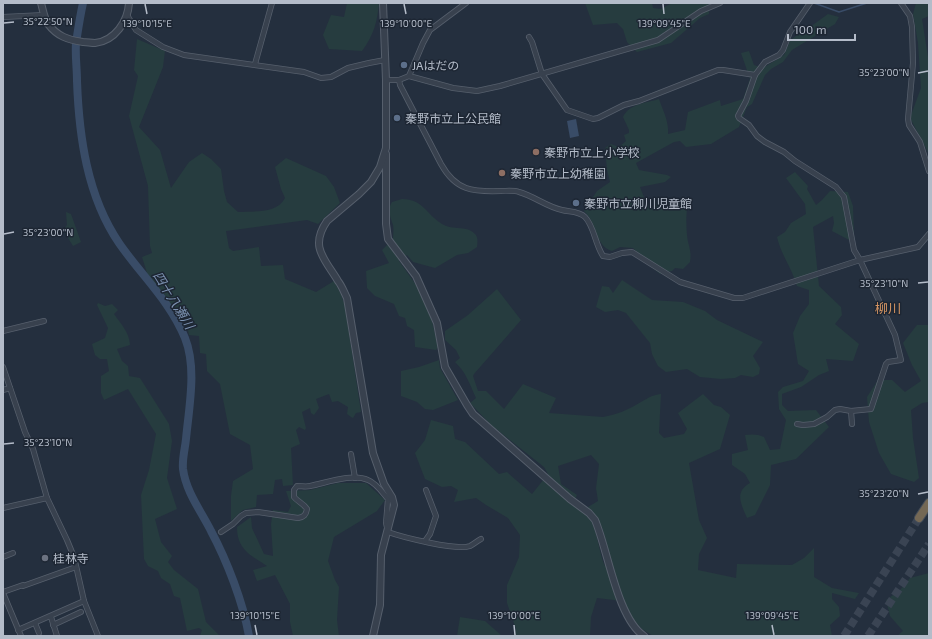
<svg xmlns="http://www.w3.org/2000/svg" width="932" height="639" font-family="'Exo 2','Noto Sans JP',sans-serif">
<rect width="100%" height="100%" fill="#242f3e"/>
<g fill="#263c3f" fill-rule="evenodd">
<path d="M347 3H379C377 23 374 34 362 51L329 49 323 35 331 15 344 17Z"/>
<polygon points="585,3 652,3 653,8 661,9 672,3 709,3 709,14 700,18 671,43 637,52 627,42 623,29 617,23 593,25"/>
<polygon points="916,3 929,3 929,16 922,19 929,63 929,154 910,118 921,88 918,43 913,14"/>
<path d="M828 14 839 17 835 24 792 50 783 62 771 69 765 75 752 104 747 107 739 127 711 144 686 147 680 141 674 142 636 163 639 170 667 175 671 177 665 182 640 187 645 200 652 204 683 199 688 203C686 213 686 224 687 235 688 246 692 250 690 262L683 269 675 268 672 271 660 274 649 265 633 248 620 247 612 251C597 246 597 230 590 219 589 216 586 213 584 211L597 191 610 182 607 170 605 148 611 144 619 147 626 141 624 135 629 133V130L623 117C629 104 646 103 659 99 663 111 669 121 668 134L685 130 688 112 720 100 721 106 743 99 750 79 741 53 749 51 754 65 763 68 784 55 790 41 797 35 810 27Z"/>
<path d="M137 39 165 51 163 67 139 127 160 150 171 188 189 162 202 153 211 159 221 169 224 191 227 202 238 212C253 211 277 214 285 198L281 189 275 167 286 158 326 176 334 187 340 203 318 224 307 220 226 231 229 248 233 251 259 247 261 266 283 265 285 279 316 292 334 281 341 294 345 306 361 412 356 413 353 418 351 417 347 414 348 407 338 401 332 402 329 394 316 399 319 408 314 415 311 413 310 408 302 412 306 428 305 430 299 427 296 430 300 444 291 448 293 485 283 486 282 479 275 480 273 494 257 495 256 507 243 510 231 521V496L233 481 253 469 250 445 230 434 220 384 207 371 206 354 200 353 199 336 189 335 185 316 179 315 173 311 167 299 148 276 142 257 152 253 150 246 148 186 129 116 138 76 134 70Z"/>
<path d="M795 172 808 186 807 189 816 205 822 200 830 191 848 192 853 206 854 234 849 240 832 231 834 223 833 216 813 227 819 286 841 307 842 315 835 324 859 344 853 361 826 359 829 371 819 375 801 387 782 394V405L788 411 816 410 829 427 796 459 771 465 770 485 755 515 747 518C741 504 734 492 750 483L745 474 732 465V454L748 450 745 435C752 434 758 434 764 437L770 450 780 449 786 420 779 409 778 392 783 387 803 381 809 371 798 364 793 333 800 316 809 304V290L797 286C792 268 781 255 777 237L785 232 791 223 806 214 805 204 786 178Z"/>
<path d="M402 199C423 199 426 214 442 224 451 230 464 226 471 231 478 235 478 239 477 247L468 253 457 255 435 268 413 262 407 255 399 261 419 289 432 321 438 347 436 350 415 347 414 330 407 326 405 318 399 316 394 304 375 296 367 288 366 271 389 263 382 250 393 239C393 235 394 230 393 225 390 216 387 210 392 202Z"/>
<polygon points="66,212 71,214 81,242 73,246 63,230 67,225"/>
<polygon points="622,280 652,300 683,302 705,311 717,320 763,342 753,356 760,368 759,374 753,377 741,375 735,378 721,379 700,377 687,369 666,372 658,366 652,354 650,343 626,313 618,310 605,312 596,307 602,286 609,287 613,293"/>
<path d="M497 289 521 320 474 374 473 376 478 391H486L504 409 523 384 556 398 549 413 603 417C616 415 630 409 641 402 651 397 649 396 661 394L659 433 664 438 684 434 687 429 678 413 703 394 714 405 721 407 730 415 720 449 689 463 699 520 707 538 699 554 698 570 736 578 737 564 792 565 804 558 814 548V577L832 588 859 593 855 599 832 593V599L839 607 840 616 830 625 832 636H653L642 629 630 616 625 603 614 600 597 598 591 617 590 636H513L516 629 507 603V585L519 557 520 535 508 518 486 505 476 498 454 502 458 490 451 486 442 487 425 479 415 453 425 440 431 420 453 426 455 439 465 442 499 474 507 472 532 494 548 474 544 467 491 425 470 403 476 398C470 385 466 372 455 362L460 358 456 350 445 340V331L468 315ZM591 455 599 464 596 488 598 501 588 507 602 527 612 564 605 566C598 551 597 520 583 510 580 508 575 507 572 505L577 495 561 484 558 466Z"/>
<path d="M98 303 105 306 112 304 118 310 114 314C121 324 129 332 130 345L117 349 122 361 128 366 129 376 140 378 169 424 172 441 167 478 177 509 155 519 161 542 172 556 168 562 174 570 198 589 206 622 220 636H200L202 630 199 628 187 631 180 598 174 596 170 584 161 578 158 571 148 566 144 559 141 495 149 470 156 434 128 389 104 400 101 393V376L109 371 107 359H100L95 355 92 344 105 338 108 328 97 305Z"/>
<polygon points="917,325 929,325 929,402 922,403 911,410 913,438 919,478 914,482 891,474 879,453 869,422 867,397 878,380 892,380 905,392 921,381 912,365 903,343"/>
<polygon points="439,360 440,368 458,400 433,410 425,409 417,402 401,396 401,371 419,367"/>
<path d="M338 483H366L385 500 377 511 334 537 328 561 335 580 339 587 337 620 339 636H293L290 622V604L275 575 257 581 253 570 267 566C250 555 237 549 237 527L251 517 252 528 264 554 273 556 271 524 273 510 288 512 291 506 286 491 310 490Z"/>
<polygon points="929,573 929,636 897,636 903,631 890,616 886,600 900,590 910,578"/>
<polygon points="460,617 485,621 502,636 457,636"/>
</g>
<polygon fill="#394c67" points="576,119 579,136 570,138 567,121"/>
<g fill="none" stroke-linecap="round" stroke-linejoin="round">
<polyline stroke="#394c67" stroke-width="1.5" points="814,3 839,12 867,3"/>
<path stroke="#394c67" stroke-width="8" d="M83 3C80 16 78 30 76 43 75 55 77 68 77 81 79 136 87 196 119 243 141 275 170 301 185 338 197 368 189 407 186 439 185 449 182 459 183 469 186 492 201 511 211 531 227 561 243 602 249 636"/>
<g stroke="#3a4453" stroke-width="8" stroke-dasharray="8 4" stroke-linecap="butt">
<polyline points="844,636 919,518"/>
<polyline points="868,636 929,544"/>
</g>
<defs>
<g id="minor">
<polyline points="901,3 910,16 912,27 913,63 908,119 909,125 920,142 929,171"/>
<polyline points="127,15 136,30 163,47 184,55 304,72 321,78 331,77 348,68 369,63 385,60"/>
<polyline points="3,17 44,15"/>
<polyline points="529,37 532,42 542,74 567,110 593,119 598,118 624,105 639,101 718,70 723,70 755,75"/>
<polyline points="255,64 272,3"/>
<polyline points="409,76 423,43 430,30 466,3"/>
<polyline points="386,80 399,80 409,76 453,88 477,91 500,86 658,40 701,11 720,3"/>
<path d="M399 80 400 85 441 164C456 191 473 192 501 191 507 191 514 190 519 192 534 196 547 207 562 210 569 212 579 211 585 217 594 226 595 244 603 256L610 257 622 253 632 252 680 282 734 298H743L860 260 918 247 929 234"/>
<polyline points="3,331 44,321"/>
<polyline points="3,367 25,432 33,449 47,498 67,540 74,557 84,601 98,636"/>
<polyline points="3,390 10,388"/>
<polyline points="851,411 852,424"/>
<polyline points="797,424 803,425 814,424 827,417 835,410 840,409 851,411 871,409 886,364 888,362 901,360 895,335 860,260 854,250 844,197 836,187 795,161 784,152 765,142 757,136 749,125 739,118 738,116 746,101 755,75 765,62 779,55 783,50 790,32 810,3"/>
<polyline points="351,454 355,478"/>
<polyline points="3,508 47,498"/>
<path d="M221 532 233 524 241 516 246 513 258 512 298 518C304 517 306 515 307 509 303 503 298 502 294 497V490L297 486C302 486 306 487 310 486 326 483 352 473 368 480 376 483 382 492 388 499L386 523 388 532C402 537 457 551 470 546 474 544 477 541 481 539"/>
<polyline points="425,541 430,534 436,516 426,490"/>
<polyline points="3,557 13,553"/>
<polyline points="3,592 23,585 23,586 76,567"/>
<polyline points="3,593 21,636"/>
<polyline points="51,617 57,636"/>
<polyline points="35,623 39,633"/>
<polyline points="53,625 81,612"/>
<polyline points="18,630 84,601"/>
</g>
<g id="tertiary">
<path d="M41 3C43 10 44 18 48 24 57 36 68 40 83 42 87 42 91 43 95 43 115 41 128 21 129 3"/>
<path d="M386 154V224L388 239 416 276 437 323 445 367 467 405 473 414 570 499 589 513 595 520C608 550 617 618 644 636"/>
<path d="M373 636 380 605 381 555 394 505 392 497 384 484 373 453 347 298C344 292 342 286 338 281 325 259 309 247 327 221L359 194 371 182 380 167 386 148V80L383 3"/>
</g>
<polyline id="motorway" points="919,518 929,503"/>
</defs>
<use href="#minor" stroke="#565f6c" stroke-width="6"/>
<use href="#tertiary" stroke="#565f6c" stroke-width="8"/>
<use href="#motorway" stroke="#434c59" stroke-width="10"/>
<use href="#minor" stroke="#38414e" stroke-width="4.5"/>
<use href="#tertiary" stroke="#38414e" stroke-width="6"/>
<use href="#motorway" stroke="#746855" stroke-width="8"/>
</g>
<path fill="none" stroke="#b4bcc9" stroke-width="1.5" d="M145 4 147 14M404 4 406 14M663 4 664 14M4 23 14 22M918 73 928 71M4 234 14 232M918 283 928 282M4 444 14 443M918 494 928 492M255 625 257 635M514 625 515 635M772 625 774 635"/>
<g fill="#5c6f8a" stroke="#1d2633" stroke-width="1.5">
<circle cx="404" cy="65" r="4"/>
<circle cx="397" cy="118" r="4"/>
<circle cx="576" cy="203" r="4"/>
</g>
<g fill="#8d6e63" stroke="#1d2633" stroke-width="1.5">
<circle cx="536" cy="152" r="4"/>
<circle cx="502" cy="173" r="4"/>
</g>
<circle fill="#6b7280" stroke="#1d2633" stroke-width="1.5" cx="45" cy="558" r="4"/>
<g text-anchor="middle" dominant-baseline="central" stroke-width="3" stroke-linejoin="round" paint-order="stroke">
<g font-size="12" fill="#b4bcc9" stroke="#1d2633" text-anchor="start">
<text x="412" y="65">JAはだの</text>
<text x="405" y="118">秦野市立上公民館</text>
<text x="544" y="152">秦野市立上小学校</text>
<text x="510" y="173">秦野市立上幼稚園</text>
<text x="584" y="203">秦野市立柳川児童館</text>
<text x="53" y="558">桂林寺</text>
</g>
<g font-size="13" font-style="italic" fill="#7c92b1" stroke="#1d2633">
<text transform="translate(174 300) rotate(58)">四十八瀬川</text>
</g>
<g font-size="13" fill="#d59563" stroke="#1d2633">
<text x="888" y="308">柳川</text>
</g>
</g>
<g font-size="10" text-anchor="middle" fill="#b4bcc9" stroke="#1d2633" stroke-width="3" stroke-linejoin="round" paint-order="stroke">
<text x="48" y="25">35°22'50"N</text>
<text x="147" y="27">139°10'15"E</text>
<text x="406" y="27">139°10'00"E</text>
<text x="664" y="27">139°09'45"E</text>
<text x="884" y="76">35°23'00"N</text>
<text x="48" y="236">35°23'00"N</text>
<text x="884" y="287">35°23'10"N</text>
<text x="48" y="446">35°23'10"N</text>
<text x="884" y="497">35°23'20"N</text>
<text x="255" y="619">139°10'15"E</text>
<text x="514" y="619">139°10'00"E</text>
<text x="772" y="619">139°09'45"E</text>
</g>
<rect width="932" height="639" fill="none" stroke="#b4bcc9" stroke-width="8"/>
<path d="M788 34v6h67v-6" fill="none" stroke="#b4bcc9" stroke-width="2"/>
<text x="794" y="34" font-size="12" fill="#b4bcc9" stroke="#1d2633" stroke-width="3" paint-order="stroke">100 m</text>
</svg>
